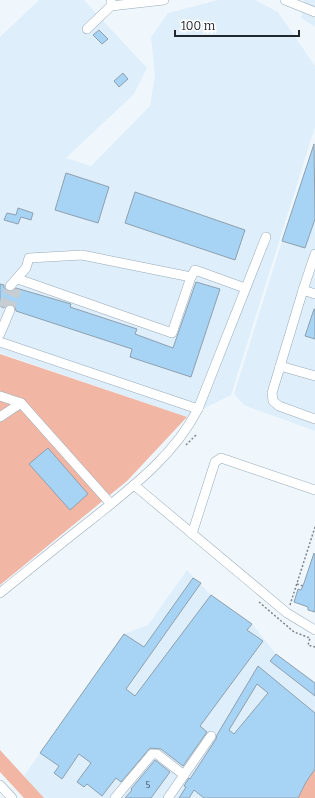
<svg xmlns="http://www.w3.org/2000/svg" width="315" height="798" font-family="Bitter,serif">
<rect width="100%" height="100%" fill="#eff7fd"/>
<g fill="#deeefa">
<polygon points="39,0 84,0 147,68 134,94 66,158 91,166 150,106 155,76 151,37 168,13 218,0 255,0 278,12 315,66 315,127 231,395 187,417 0,353 0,37"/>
<polygon points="302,0 315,0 315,27 301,18 305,2"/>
<polygon points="315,141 315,431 244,405 234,394 282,241"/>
<polygon points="187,570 211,595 252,624 276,654 315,683 315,769 306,782 298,798 43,798 24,776 124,634 148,625"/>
</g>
<g fill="#f2b7a4">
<polygon points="0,354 187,417 127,481 0,585"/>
<polygon points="0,750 44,798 24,798 0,772"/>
<polygon points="315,769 315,798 298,798 306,782"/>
</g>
<g fill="#a7d3f4" stroke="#8ea0ae" fill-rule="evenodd">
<polygon points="99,30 108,39 102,44 93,35"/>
<polygon points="123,73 128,79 119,87 114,81"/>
<polygon points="314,144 315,219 305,248 282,241"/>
<polygon points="66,173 109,187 98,223 55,210"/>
<polygon points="135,192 245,230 235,260 125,223"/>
<polygon points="18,208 33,213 31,220 21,217 18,224 4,220 7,213 16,215"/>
<polygon points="196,282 220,289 191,377 130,357 132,349 16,311 15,307 12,304 7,305 4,308 0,306 0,284 4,285 4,288 8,292 12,292 16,288 71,304 70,307 137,329 135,334 173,348"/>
<polygon points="314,309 315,309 315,339 305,336"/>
<polygon points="48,448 88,494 70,510 29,464"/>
<polygon points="314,553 315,554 315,612 308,610 308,607 294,602 298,589 301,590 304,583"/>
<polygon points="193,578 201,583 126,689 135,696 211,595 252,624 247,630 263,641 200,726 207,732 183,766 161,749 150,748 121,782 116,778 102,796 87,784 84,787 77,782 91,763 79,754 62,779 54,773 59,766 40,753 124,634 144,647"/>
<polygon points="276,654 315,683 315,696 270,661"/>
<path d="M258 666 315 713V769L306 782 298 798H204L194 790 189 798H179L186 787 184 786 189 778 190 779 216 739 217 735ZM257 684 268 693 234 734 229 730Z"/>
<polygon points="155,760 170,772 151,798 125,798 132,790 131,789"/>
</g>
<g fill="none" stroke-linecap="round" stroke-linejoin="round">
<g stroke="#c6cdd3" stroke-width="9" stroke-dasharray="9 4.5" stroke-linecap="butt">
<polyline points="3,307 10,286"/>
<polyline points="10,310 17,289"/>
</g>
<defs>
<g id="minor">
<polyline points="285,0 315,12"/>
<polyline points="111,6 164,0"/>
<polyline points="87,29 111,6 111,1"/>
<polyline points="315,254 303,290 315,294"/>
<polyline points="18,279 172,333 191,277"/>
<polyline points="10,286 26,268 29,258 82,255 191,277 195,270 245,288"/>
<polyline points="303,290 272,393 273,401 279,406 315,419"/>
<polyline points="0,334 10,310"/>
<polyline points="0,342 198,409"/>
<polyline points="280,366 315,376"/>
<polyline points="0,396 21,403 111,504"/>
<polyline points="0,417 21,403"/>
<polyline points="134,485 287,613 315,630"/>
<polyline points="192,534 215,462 221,458 315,490"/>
<path d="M0 593C30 569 60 544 91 520 131 488 174 456 198 409L266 237"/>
<polyline points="0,785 12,798"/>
<polyline points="115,798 152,754 157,754 184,775"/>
<polyline points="168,798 211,736"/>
</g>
</defs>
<use href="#minor" stroke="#97aab8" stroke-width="10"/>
<g stroke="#7d858b" stroke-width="1.5" stroke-dasharray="2 2" stroke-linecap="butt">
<polyline points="186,445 197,434"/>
<polyline points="297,584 303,586"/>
<polyline points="259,602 294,632 310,638 308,645 315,647"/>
<polyline points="290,605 315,527"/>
</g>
<use href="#minor" stroke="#fff" stroke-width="9"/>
</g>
<g text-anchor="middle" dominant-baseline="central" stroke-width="4" stroke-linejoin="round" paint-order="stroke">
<g font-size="9" fill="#42525f">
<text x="148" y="785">5</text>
</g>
</g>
<path d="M175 30v6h124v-6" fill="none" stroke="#20272d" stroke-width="2"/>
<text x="181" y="30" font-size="12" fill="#20272d" stroke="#ffffff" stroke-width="3" paint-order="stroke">100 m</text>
</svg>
